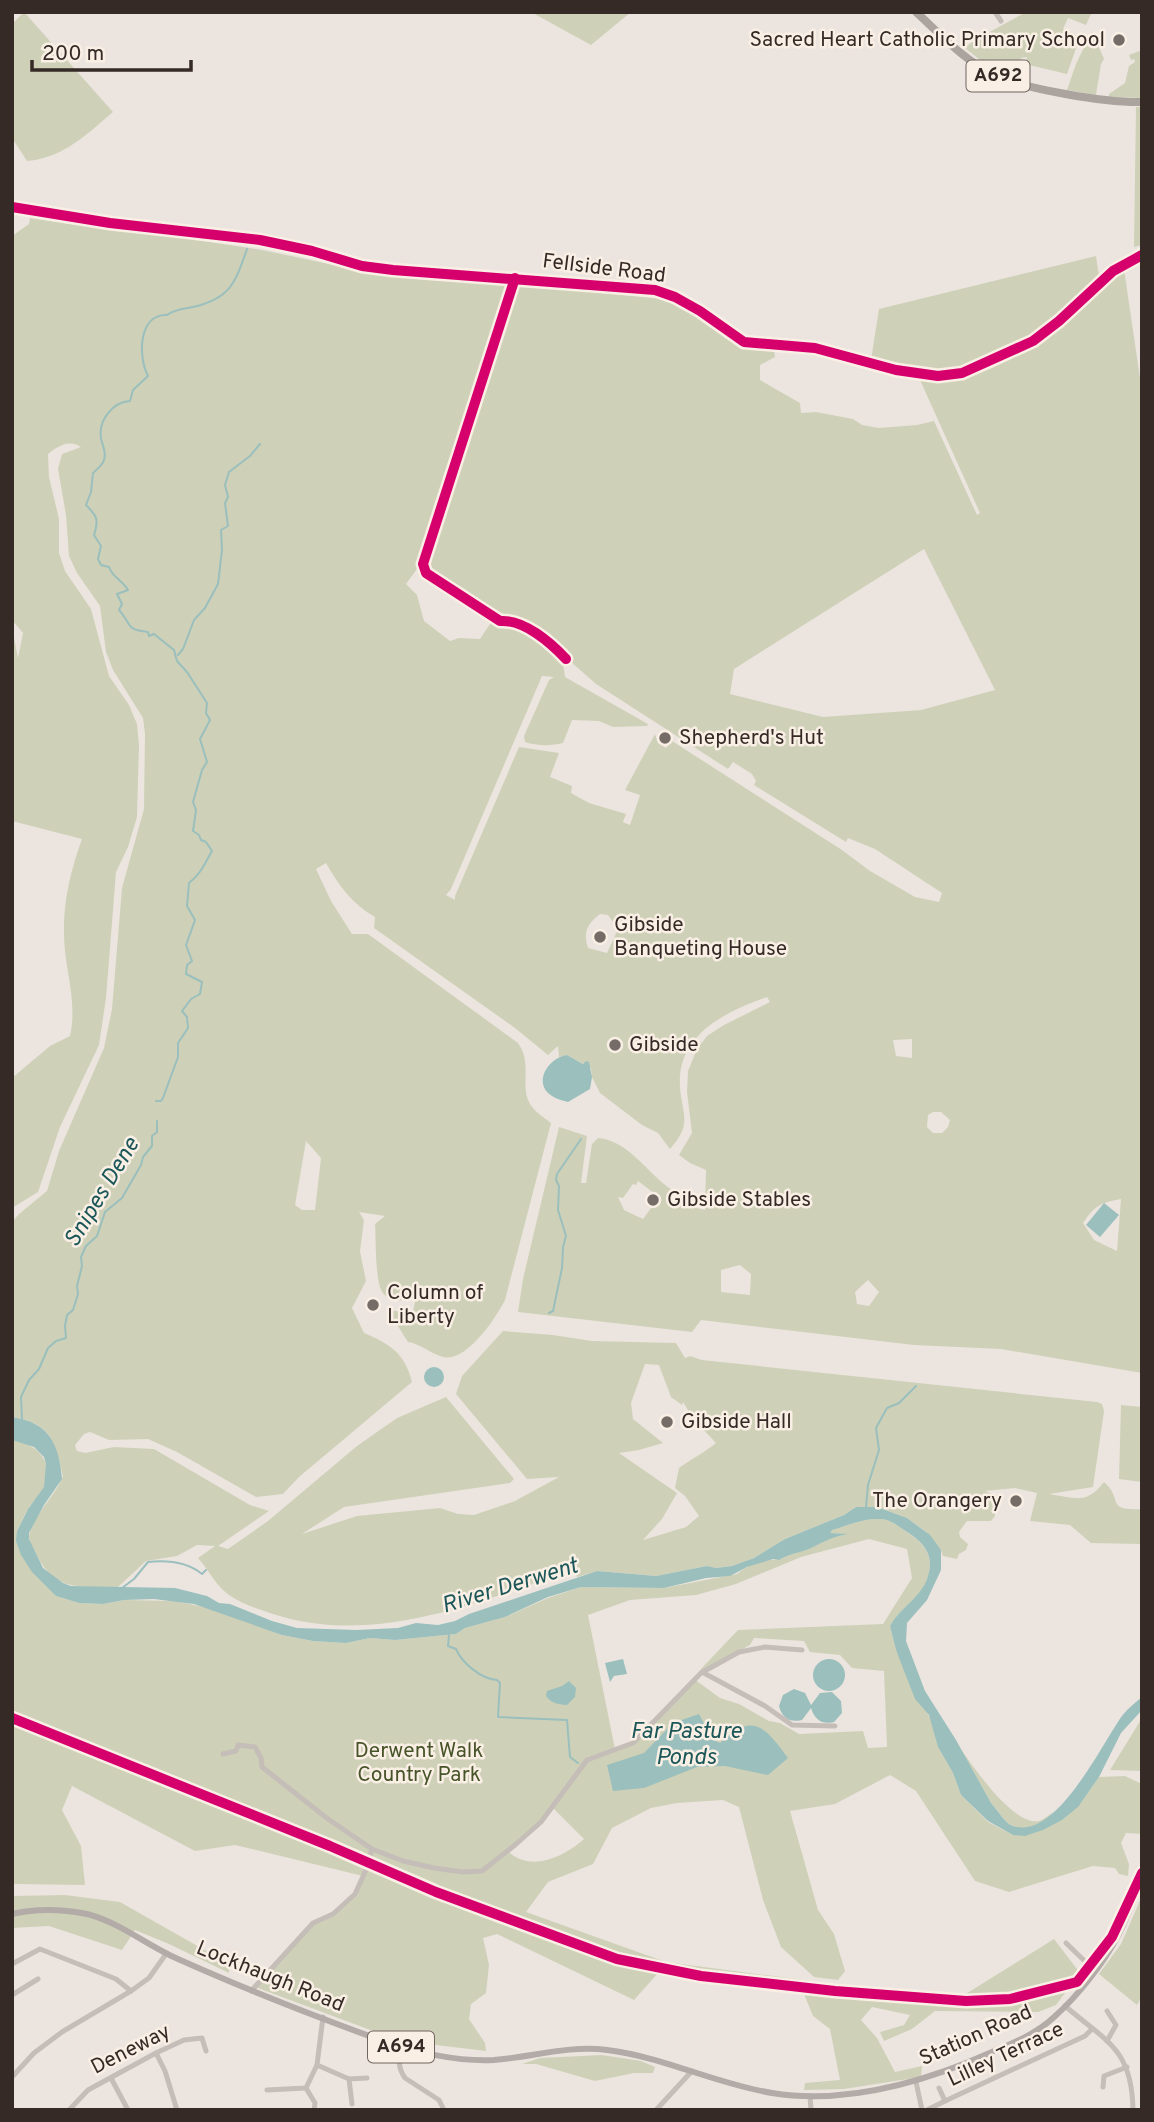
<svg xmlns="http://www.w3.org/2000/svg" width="1154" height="2122" font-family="Overpass,sans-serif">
<rect width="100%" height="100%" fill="#ece5df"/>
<g fill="#ced1b8" fill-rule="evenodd">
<path d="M24 12 113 112C86 135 63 158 27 161L12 138V24Z"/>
<polygon points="531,12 631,12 591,45"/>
<polygon points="1026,12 1092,12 1086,25 1068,18 1063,29 1080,37 1067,74 1025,64 1027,57 1021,58 1016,77 989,67 965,48 973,41"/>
<polygon points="1092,31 1104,59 1101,64 1096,95 1067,90 1076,64"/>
<polygon points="1142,50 1142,98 1109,97 1109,94 1125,83 1129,66 1135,62 1134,59 1131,60 1129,55"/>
<polygon points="1136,107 1142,107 1142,245 1134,247"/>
<path d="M30 218 76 225 90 224 262 250 363 271 511 285 417 569 406 584 417 595 424 621 450 641 459 638 480 639 492 621 506 629 513 626 519 627C541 641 564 648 565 677L648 724 647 726 613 727 599 721 572 720 563 743C551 746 537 746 525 742L524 736 549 680 554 677 542 676 451 889 446 895 455 900V896L519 747 559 753 550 777 572 786 571 793 589 803 626 814 623 822 630 825 640 795 625 790 655 734 658 743 666 748 672 741 842 850 870 871 915 897 939 902 942 893 875 849 848 838 846 842 754 785 756 781 752 774 733 762 728 769 596 684 571 662V658L539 633 511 617 496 616 427 571 424 563 518 285 663 299 702 319 738 345 774 350 775 357 760 365V380L800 403 801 413 816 412 853 419 862 425 879 428 917 425 934 421 977 515 980 513 920 380C930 381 942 383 953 381 978 378 1040 346 1060 329 1082 309 1101 287 1124 269L1142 392V1373L1001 1349 914 1345 701 1320 692 1332 518 1312 523 1279 559 1127 587 1136 581 1183H586L592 1144 598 1138C628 1140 648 1174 672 1190L667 1201 705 1210 706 1170 690 1163 679 1155 692 1133 687 1092 688 1071 697 1049 707 1036 724 1025 770 1002 767 997C726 1012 676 1034 680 1088 683 1118 692 1124 670 1149L658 1133 642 1125 600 1093 592 1077 591 1068 567 1055 559 1057 558 1046 548 1055 515 1028 374 928 375 917C352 904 339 886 326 863L316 869 331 901 352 934H368L518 1043C534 1065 517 1089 533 1108 538 1114 546 1119 551 1123L505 1300C496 1318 466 1363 443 1357 429 1353 421 1344 408 1342L387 1309 409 1314 413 1311 416 1297 398 1301C394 1299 386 1297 383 1293 375 1285 376 1237 375 1224L385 1216 359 1212 364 1220 360 1251 366 1281 352 1308 364 1333C390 1344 405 1353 412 1382L299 1477 283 1494 256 1497 177 1452 148 1439 109 1440 90 1432 84 1434 75 1445 77 1451 85 1453 114 1447 154 1449 250 1505 269 1511 218 1546 228 1549 268 1521 357 1446 397 1418 446 1397 514 1479 510 1483 344 1507 302 1534 357 1516 440 1508 458 1514 474 1515 515 1501 559 1477 527 1479 456 1394 462 1376 503 1331 553 1335 592 1341 676 1343 685 1358 690 1356 702 1360 1097 1402 1102 1404 1104 1411 1093 1487 1049 1494C1076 1498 1086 1505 1104 1482 1124 1499 1104 1511 1142 1509V1544L1091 1543 1070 1525 1030 1521 1037 1493 1015 1488 985 1491 995 1495V1516L991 1521H967L959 1532 960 1537 968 1544 966 1550 959 1554 957 1559 943 1556 941 1550 925 1531 907 1518 877 1507H856L844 1515 785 1539 754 1558 732 1566 716 1568 707 1566 656 1576 597 1571 577 1577 573 1570C478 1602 374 1647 273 1614 257 1609 242 1604 229 1595 215 1585 209 1570 198 1558L215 1546 197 1545 177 1556 146 1561 118 1587C78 1586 55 1593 35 1552 32 1546 27 1539 30 1532 37 1511 55 1496 63 1476 54 1442 52 1423 12 1417V1222L19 1214 47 1191 59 1151 104 1048 112 1009 122 888 144 809 145 734 143 718 113 670 106 652 100 606 77 573 69 556 66 515 58 469 62 454 81 447C69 439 58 446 48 454L49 477 59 519V553L65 571 91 609 109 676 129 705 137 724 139 745 137 817 128 847 116 872 106 998 99 1045 60 1127 38 1192 12 1208V1078L50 1046 70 1036C78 1001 64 968 64 934 63 902 71 869 82 839L12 821V627L18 658 23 633 12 620V236L29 224ZM924 549 995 690 921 710 823 717 730 694 734 669ZM600 914 608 915 618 929 607 953 588 948C583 932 587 924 600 914ZM912 1039V1058L896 1056 893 1040ZM933 1112H941L950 1120 948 1127 942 1133H933L927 1127 928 1115ZM306 1141 321 1158 315 1210H302L295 1205ZM638 1181 659 1197 643 1219 624 1210 618 1197 623 1198 633 1184 636 1185ZM1121 1199 1117 1251 1094 1240 1083 1223C1095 1206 1099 1203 1121 1199ZM740 1265 751 1274 750 1295 721 1292V1270ZM868 1280 879 1292 869 1306 857 1304 855 1292ZM645 1364 659 1365 671 1397 682 1405 683 1402 694 1420 716 1443C704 1453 691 1459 679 1468L675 1488 685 1496 699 1516 686 1527 643 1540 662 1519 677 1493 619 1453 639 1450 663 1443 633 1419 631 1403Z"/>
<polygon points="1096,256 1099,276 1040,333 968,367 955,371 930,373 871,360 879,309"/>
<polygon points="1121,1405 1142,1407 1142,1482 1119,1479"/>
<path d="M12 1440C37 1444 55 1461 44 1488 41 1495 34 1500 30 1506 25 1513 21 1523 17 1531L56 1596 79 1603 103 1604 124 1600 176 1601 217 1610 282 1635 313 1641 346 1643 370 1638 395 1640 456 1634 465 1628 505 1617 548 1598 581 1587 664 1588 737 1574C747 1565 767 1558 779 1560 790 1553 800 1552 812 1547 823 1543 831 1536 844 1534L830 1533 829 1532 831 1530C846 1526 864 1518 880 1519 889 1519 897 1525 904 1530 923 1543 936 1554 927 1579 920 1599 900 1608 890 1626L896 1650 932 1722 938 1747 953 1773 961 1795 988 1822 1013 1835 1062 1820 1082 1801 1099 1777 1125 1776 1142 1784V1834L1126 1833 1121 1843 1129 1864 1128 1876 1119 1874 1115 1868 1093 1866 1009 1892 975 1881 916 1791 890 1775 835 1804 790 1811 818 1910 834 1934 845 1971 838 1980 814 1977 781 1947 763 1900 739 1807 723 1800 677 1803 651 1808 612 1828 593 1864 548 1882 526 1912 666 1962 879 1990 964 1995 1054 1939 1080 1973 1056 2005 1038 2012 935 2011 912 2029 884 2041 880 2032 904 2025 910 2015 872 2007 861 2020 877 2038 895 2072 922 2066 921 2077 844 2089 804 2090 805 2083 840 2080 830 2029 813 2016 804 1994 716 1985 658 1973 634 2000 497 1934 483 1938 489 1965 486 1993 471 2004 469 2019 485 2043 486 2051 436 2045 395 2034 397 2040 258 1988 254 1987 313 1923 333 1914 355 1894 363 1876 235 1845 195 1851 72 1786 62 1810 81 1846 85 1885 15 1884 12 1882ZM869 1539 907 1549 912 1578 883 1624 738 1630 701 1669V1672L750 1645 754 1638 804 1641 810 1652 840 1655 852 1668 884 1671 887 1747 868 1748 863 1731 799 1734 780 1723 769 1721 739 1704 720 1698 694 1679 633 1743 615 1749 588 1615 630 1600 696 1595 736 1584 801 1557ZM553 1808 584 1839C564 1857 530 1873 508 1851Z"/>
<polygon points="1142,1718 1142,1771 1110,1770"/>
<path d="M960 1748C973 1766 1013 1826 1039 1821 1043 1820 1049 1815 1053 1812 1044 1824 1025 1833 1011 1825 1002 1821 998 1809 991 1803Z"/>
<polygon points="65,1895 120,1902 229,1964 229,1973 169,1944 135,1930 122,1950 49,1926 12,1928 12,1896"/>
<polygon points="1142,1896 1142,1996 1137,2005 1099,1974 1121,1944"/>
<polygon points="602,2055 641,2061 655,2067 653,2073 634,2073 595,2081 536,2064 522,2064 540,2058"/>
</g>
<g fill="#9abfbd">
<path d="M567 1055 583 1064 586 1061 589 1062 592 1077 590 1089 568 1102C564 1101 556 1099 552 1096 532 1083 548 1058 567 1055Z"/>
<polygon points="1104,1203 1119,1215 1100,1237 1086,1225"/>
<circle cx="434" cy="1377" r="10"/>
<path d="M12 1417C49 1422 59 1444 62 1479L44 1505 29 1533V1539L43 1568 63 1583 71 1586 175 1588 207 1596 219 1603 230 1604 272 1621 297 1628 356 1630 398 1628 416 1623 438 1625 455 1621 469 1614 597 1571 656 1576 707 1566 716 1568 732 1566 754 1558 785 1539 844 1515 856 1507H877L907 1518 930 1535 941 1550V1570L927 1600 907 1623 906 1641 925 1691 956 1740 991 1803C998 1810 1004 1823 1013 1826 1056 1841 1101 1745 1122 1716 1127 1709 1135 1703 1142 1697V1710L1121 1733 1099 1777 1078 1807 1062 1820 1043 1830 1025 1836 1013 1835 988 1821 961 1795 953 1773 938 1747 929 1715 915 1699 896 1650 890 1626C900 1608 920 1598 927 1579 936 1554 923 1542 904 1530 897 1525 889 1519 880 1519 864 1518 846 1526 832 1530L830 1533 848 1534C833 1536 824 1542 811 1548 800 1553 790 1553 779 1560L773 1559 747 1567 730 1576 706 1578 664 1588 581 1587 548 1597 505 1617 465 1628 456 1634 395 1640 370 1638 346 1643 313 1641 282 1635 194 1604 154 1599 124 1600 103 1604 79 1603 56 1596 32 1572 21 1555 16 1541 17 1531 28 1509 44 1487 46 1464 44 1457 34 1447 12 1440Z"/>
<polygon points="623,1659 627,1674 614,1676 610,1682 605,1663"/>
<circle cx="829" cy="1675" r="16"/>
<path d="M569 1681 576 1688 575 1697 567 1705C558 1704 552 1704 546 1696L547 1691 562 1686Z"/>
<path d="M794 1689 805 1693 811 1705 820 1693 832 1692 841 1701 842 1713 834 1722C822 1725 815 1720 811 1708L802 1720C790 1723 782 1718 779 1706L783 1695Z"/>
<path d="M699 1714 712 1739 720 1743C753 1711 765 1727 788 1758L768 1775 725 1766 697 1767 644 1788 613 1791 607 1765 644 1753 673 1723Z"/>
</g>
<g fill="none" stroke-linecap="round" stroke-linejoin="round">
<g stroke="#9abfbd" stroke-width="2">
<polyline points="178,655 183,649 194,620 205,608 218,584 222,550 221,530 228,526 225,503 228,497 225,485 229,472 250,456 260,444"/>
<path d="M156 1101H161L163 1098 178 1057V1043L188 1028 187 1017 182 1011 191 999 200 994 202 982 186 974 187 965 192 961 186 945 195 920 187 906 189 883C201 874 205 863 212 851L206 842 201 840 199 835 193 831 196 810 193 802 202 770 207 762 200 739 210 720 206 713 207 703 187 672 177 661 174 650 154 634 149 636 148 632C125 630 132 624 119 610L122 604 117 594 128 590C123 581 112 577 109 567L101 565 98 559 101 546 94 535C99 519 97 516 86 505L91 492 93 473C97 469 102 466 104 460 107 451 102 446 101 438 98 420 113 402 130 401L133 390 148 376C138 357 138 314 167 315 176 309 183 309 193 307 231 298 235 283 247 249"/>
<polyline points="549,1313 553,1311 562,1268 563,1247 566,1236 558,1210 559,1186 556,1180 557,1174 581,1139"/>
<polyline points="22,1420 21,1397 29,1380 39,1369 48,1348 56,1341 66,1338 65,1326 67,1315 73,1310 78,1294 77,1286 82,1266 81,1257 86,1246 97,1236 105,1212 122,1198 141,1165 143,1157 152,1146 152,1136 157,1132 157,1121"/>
<polyline points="866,1507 868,1485 879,1450 876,1428 887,1408 899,1403 916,1386"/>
<path d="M122 1588 134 1579 148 1562C167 1560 187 1562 202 1574L206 1570"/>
<path d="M449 1635 448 1646 456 1649C462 1663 481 1679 497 1680L500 1683 498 1717 567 1720 570 1757 578 1763"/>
</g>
<g stroke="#c5bdb7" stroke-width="5">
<polyline points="995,12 1001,21"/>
<polyline points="12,207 110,223 260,240 312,251 362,266 393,270 655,290 675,297 700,311 744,342 815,348 896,370 938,376 962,373 1033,341 1059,321 1113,271 1142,255"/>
<polyline points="702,1672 765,1706 792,1725 835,1726"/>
<polyline points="223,1754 236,1751 238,1745 255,1747 261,1758 262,1767 328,1819 372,1849"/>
<polyline points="1066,1943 1095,1971"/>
<polyline points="12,1964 40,1949 116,1979 131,1991"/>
<polyline points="251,1991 313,1923 333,1914 355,1894 366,1870 372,1849 403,1861 434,1868 463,1872 482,1871 515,1845 541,1822 587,1760 633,1743 701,1673 739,1652 765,1647 802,1650"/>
<polyline points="12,1995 38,1979"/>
<path d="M1065 2006C1107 2042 1132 2049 1133 2110"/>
<polyline points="323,2017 317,2065 349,2079 352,2104"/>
<polyline points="1107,2041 1116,2025 1107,2011"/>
<path d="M402 2047C398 2059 398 2068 405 2078L439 2100 444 2110"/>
<polyline points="156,2053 165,2071 177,2110"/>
<polyline points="12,2077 34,2053 62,2032 131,1991 149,1978 166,1954"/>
<polyline points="111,2078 128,2110"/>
<polyline points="349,2079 367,2078"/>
<polyline points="916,2082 922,2110"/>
<polyline points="1103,2087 1104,2076 1127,2067"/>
<polyline points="306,2088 315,2103 314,2110"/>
<polyline points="939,2088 945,2101 1085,2036 1092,2029"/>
<polyline points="267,2090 306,2088 317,2065"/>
<polyline points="810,2096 811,2110"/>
<polyline points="69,2110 88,2090 156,2053 184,2040 202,2038 206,2051"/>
<polyline points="656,2110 692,2071"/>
<polyline points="927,2110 945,2101"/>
</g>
<path stroke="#b3aba7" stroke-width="6" d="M12 1914C38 1908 62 1909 87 1914 119 1922 148 1946 178 1959 245 1989 314 2016 383 2041 419 2053 456 2062 494 2060 532 2057 569 2045 607 2050 664 2057 716 2084 772 2093 847 2105 925 2082 992 2052 1013 2043 1036 2034 1053 2018 1078 1996 1103 1964 1119 1934 1127 1917 1134 1899 1142 1882"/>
<path stroke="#aba49e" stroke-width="8" d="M916 12C939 33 964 60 992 74 1023 89 1107 103 1142 102"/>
<defs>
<g id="cycleway">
<polyline points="12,207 110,223 260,240 312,251 362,266 393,270 655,290 675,297 700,311 744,342 815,348 896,370 938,376 962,373 1033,341 1059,321 1113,271 1142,255"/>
<path d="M515 278 423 564 426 573 500 621C524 619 551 643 566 659"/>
<polyline points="12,1718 330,1846 436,1892 617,1959 701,1976 835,1991 966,2001 1010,1999 1077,1982 1112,1937 1142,1873"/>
</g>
</defs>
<use href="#cycleway" stroke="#faefe5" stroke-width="15"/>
<use href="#cycleway" stroke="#d6006c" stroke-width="10"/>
</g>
<g fill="#756b67" stroke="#faefe5" stroke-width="2.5">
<circle cx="1119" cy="40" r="7"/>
<circle cx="665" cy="738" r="7"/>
<circle cx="600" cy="937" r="7"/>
<circle cx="615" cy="1045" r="7"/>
<circle cx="653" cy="1200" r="7"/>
<circle cx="373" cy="1305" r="7"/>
<circle cx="667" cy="1422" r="7"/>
<circle cx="1016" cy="1501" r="7"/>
</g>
<g text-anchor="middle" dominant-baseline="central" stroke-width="5" stroke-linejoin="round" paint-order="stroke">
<g fill="#faefe5" stroke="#70655f" stroke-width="2">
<rect x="966.5" y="60.5" width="63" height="31" rx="5"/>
<rect x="368" y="2031.5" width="66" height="31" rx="5"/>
</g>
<g font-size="19" font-weight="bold" fill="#352a26">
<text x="998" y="76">A692</text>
<text x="401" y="2047">A694</text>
</g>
<g font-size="21" fill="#352a26" stroke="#faefe5" text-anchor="start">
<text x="1105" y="40" text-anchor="end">Sacred Heart Catholic Primary School</text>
<text x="679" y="738">Shepherd's Hut</text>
<text x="614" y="925">Gibside<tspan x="614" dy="24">Banqueting House</tspan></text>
<text x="629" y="1045">Gibside</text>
<text x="667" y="1200">Gibside Stables</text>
<text x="387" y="1293">Column of<tspan x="387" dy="24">Liberty</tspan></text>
<text x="681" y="1422">Gibside Hall</text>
<text x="1002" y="1501" text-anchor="end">The Orangery</text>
</g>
<g font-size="21" fill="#352a26" stroke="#faefe5">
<text transform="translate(604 269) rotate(7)">Fellside Road</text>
<text transform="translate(270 1977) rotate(22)">Lockhaugh Road</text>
<text transform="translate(976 2036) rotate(-24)">Station Road</text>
<text transform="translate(131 2050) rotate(-27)">Deneway</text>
<text transform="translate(1006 2055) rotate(-25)">Lilley Terrace</text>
</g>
<g font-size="21" fill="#475429" stroke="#faefe5">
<text x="419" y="1751">Derwent Walk<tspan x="419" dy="24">Country Park</tspan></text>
</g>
<g font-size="23" font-style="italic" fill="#1b5758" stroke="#faefe5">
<text transform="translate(103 1193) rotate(-59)">Snipes Dene</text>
<text transform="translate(510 1587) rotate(-17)">River Derwent</text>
<text x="686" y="1732">Far Pasture<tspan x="686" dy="26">Ponds</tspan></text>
</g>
</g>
<rect width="1154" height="2122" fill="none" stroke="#352a26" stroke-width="28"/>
<path d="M32 60v10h159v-10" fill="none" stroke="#352a26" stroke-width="3.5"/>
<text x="42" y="60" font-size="21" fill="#352a26" stroke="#faefe5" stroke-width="5" paint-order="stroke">200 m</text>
</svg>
